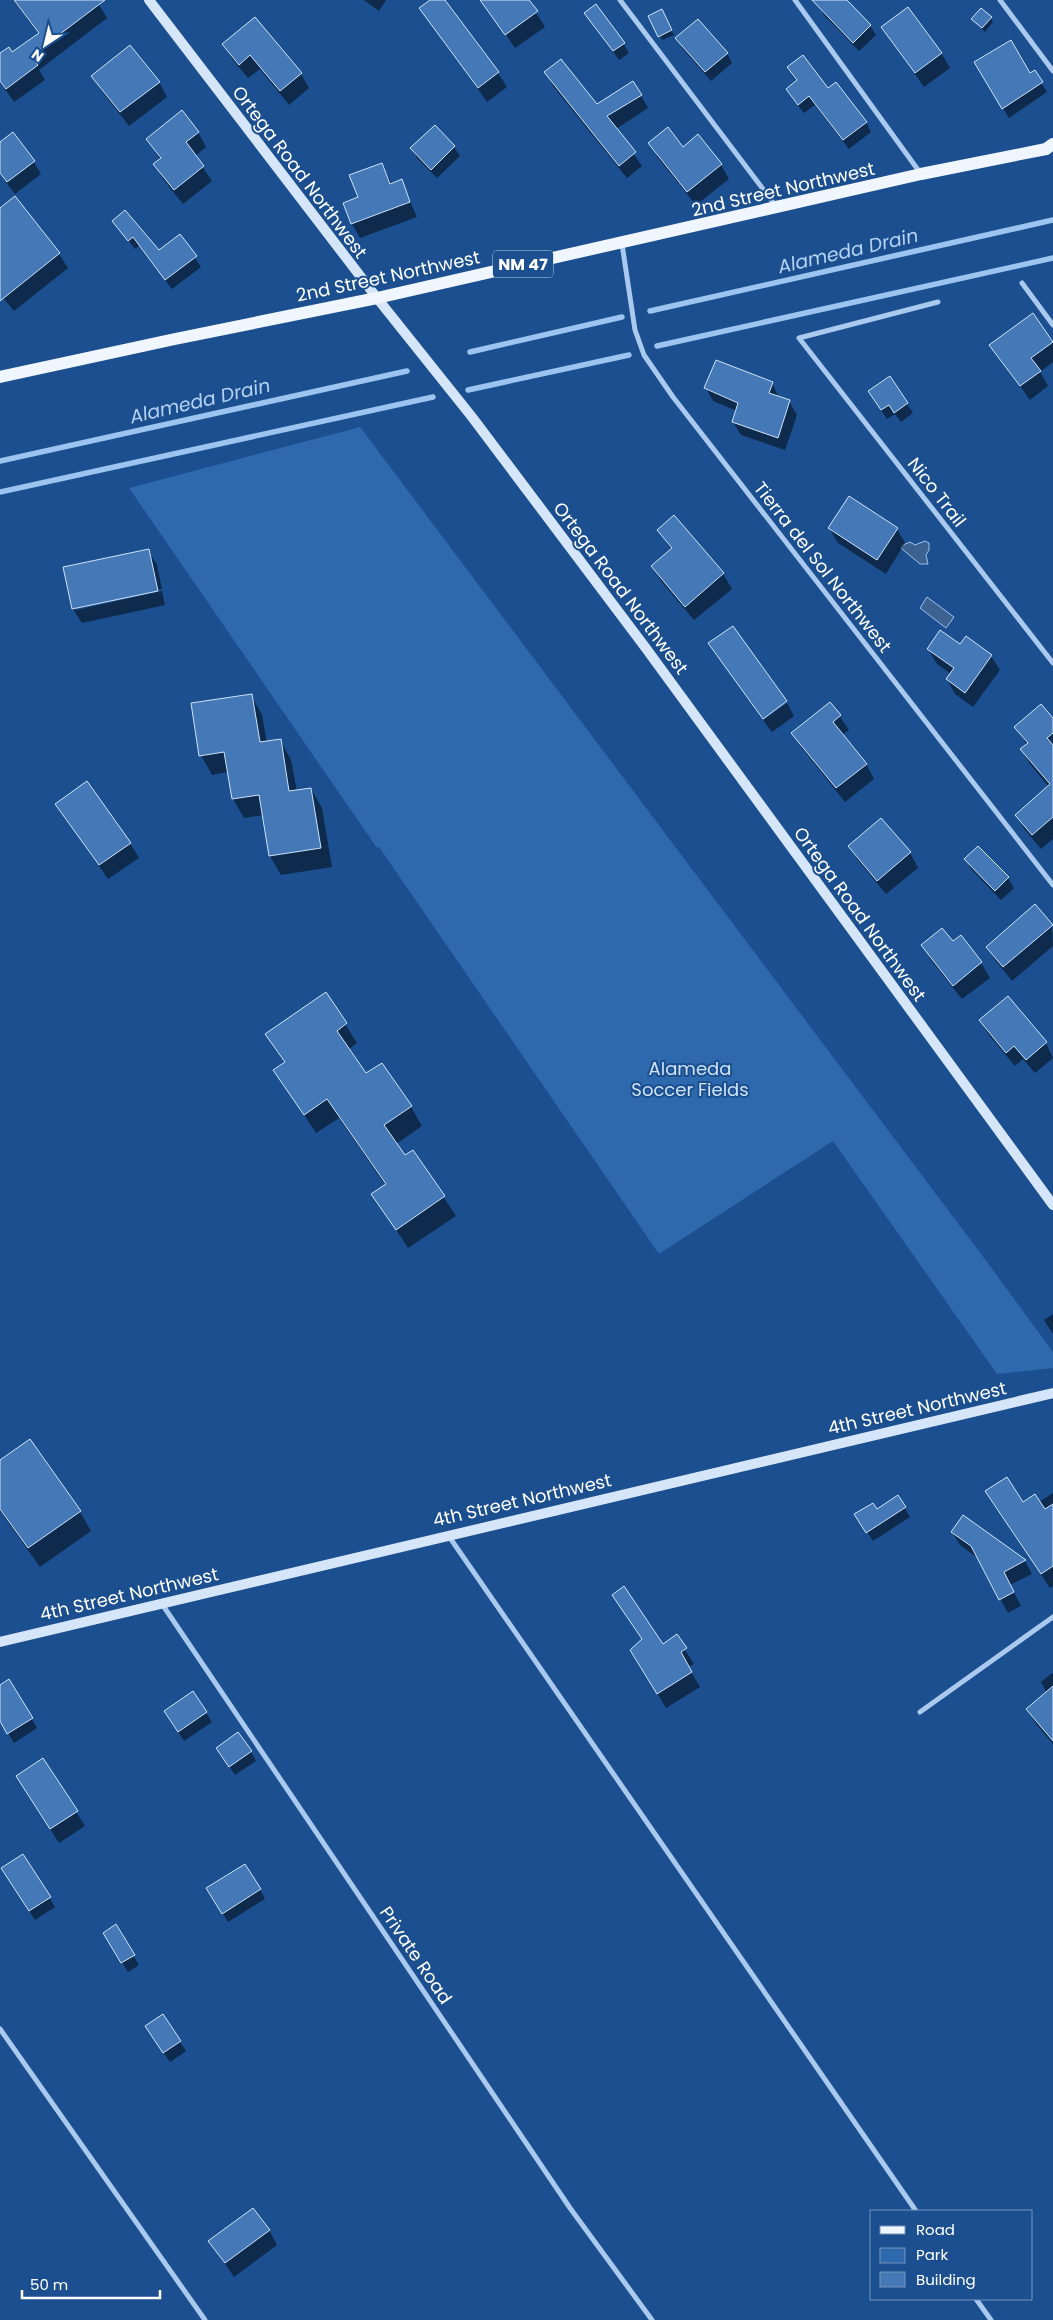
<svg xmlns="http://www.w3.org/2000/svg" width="1053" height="2320" font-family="Poppins,sans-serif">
<rect width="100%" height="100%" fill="#1b4f8f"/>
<polygon fill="#2e69ad" points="360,427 987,1262 1053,1352 1053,1368 997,1374 833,1141 659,1254 379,847 377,848 129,488"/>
<g fill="#3c6290" stroke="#9cc4f0">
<polygon points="925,541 929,543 929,550 926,555 928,564 920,564 901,548 903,545 910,542 915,545"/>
<polygon points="927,597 954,617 946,628 920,608"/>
</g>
<g fill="#0007">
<polygon points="13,0 96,0 107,18 39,70 45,80 14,102 0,82 0,55 12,54 39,34"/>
<polygon points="364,0 386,0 379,11"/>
<polygon points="432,0 444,0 498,73 507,87 487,102 421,8"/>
<polygon points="482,0 528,0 545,27 515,48"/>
<polygon points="825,0 846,0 870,26 876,35 859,51 824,15 819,6"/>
<polygon points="661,10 674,35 662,40 649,16"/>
<polygon points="586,14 623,43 629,53 619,60"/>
<polygon points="991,18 993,22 985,32 973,19"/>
<polygon points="883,28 941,53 950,68 924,87"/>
<polygon points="677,38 727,53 732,63 711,81 682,48"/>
<polygon points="224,45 301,74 309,88 289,105 260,69 248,78 232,59"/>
<polygon points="975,62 1030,75 1034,72 1047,92 1009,118"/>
<polygon points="788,68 828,90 866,122 871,132 849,149 815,105 804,113 793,99 787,89 797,82"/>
<polygon points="546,73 597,105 633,82 648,108 616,129 642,166 627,178 553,86"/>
<polygon points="93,76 159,82 167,97 129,126 101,90"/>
<polygon points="435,127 454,147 460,156 437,178 417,158 412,149"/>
<polygon points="198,132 206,147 195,156 212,181 183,204 163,179 155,164 160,160 148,139"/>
<polygon points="0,143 34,162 41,174 15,194 0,174"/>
<polygon points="650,143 683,148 721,165 729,179 696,205 658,158"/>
<polygon points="382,165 392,184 401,181 417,217 360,238 352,224 360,198"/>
<polygon points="0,210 59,254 68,268 14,311 0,294"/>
<polygon points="113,221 159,251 180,236 201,267 172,289 139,246 135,249"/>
<polygon points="1032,314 1053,343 1053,362 1040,372 1048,386 1030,400 991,345"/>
<polygon points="890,378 913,413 901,422 895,414 887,419 875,401"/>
<polygon points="772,383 779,398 789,401 797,415 785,450 741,435 733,422 737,411 713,401 706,388"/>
<polygon points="674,517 723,574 732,589 694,620 661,581 652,567 672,550 658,530"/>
<polygon points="829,528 897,529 905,543 886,574 838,543"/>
<polygon points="148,550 157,565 162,589 76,607 76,610 162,591 165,605 82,623 73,609 65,568"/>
<polygon points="710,643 785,701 762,718"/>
<polygon points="960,646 991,656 1000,670 973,707 955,694 947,679 951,674 937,664 928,649"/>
<polygon points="251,695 262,715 267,743 280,740 291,760 297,791 311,789 322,808 332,867 281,875 270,856 263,815 244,818 233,799 228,772 212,775 201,755"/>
<polygon points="787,703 794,716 772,732 763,720"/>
<polygon points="830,703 849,730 842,735 866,764 874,779 845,802 801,747 793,733"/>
<polygon points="1053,720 1053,839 1041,849 1025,830 1016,815 1049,787 1030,764 1021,749 1027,745 1016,727"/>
<polygon points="57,805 130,843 139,858 108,879"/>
<polygon points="881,819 910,853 918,868 886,894 858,860 849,846"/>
<polygon points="978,847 1008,878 1014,888 1001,900 971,869 966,859"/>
<polygon points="1052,925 1053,946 1012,981 996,961 987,947"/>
<polygon points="961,937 981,963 990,978 962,999 931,960 923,945 952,943"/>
<polygon points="326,994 357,1043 348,1050 366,1075 382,1064 411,1107 422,1126 396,1144 404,1157 413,1151 456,1216 408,1248 373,1194 386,1186 339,1118 316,1133 275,1070 285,1063 267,1034"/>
<polygon points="980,1021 1046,1043 1053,1058 1035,1073 1023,1059 1015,1066 989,1035"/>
<polygon points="1053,1314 1053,1334 1044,1320"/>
<polygon points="0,1462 80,1512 91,1531 40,1567 0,1511"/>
<polygon points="1053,1493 1053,1586 1050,1588 995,1506 1039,1502"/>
<polygon points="898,1497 910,1517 873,1541 862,1524"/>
<polygon points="964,1517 1025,1561 1032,1574 1010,1585 1021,1606 1008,1613 979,1559 960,1545 952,1532"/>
<polygon points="622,1609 662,1645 676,1636 694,1664 688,1667 700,1687 666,1708 640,1665 643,1640"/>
<polygon points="1052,1673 1053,1674 1053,1744 1036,1724 1028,1710 1047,1693 1041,1682"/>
<polygon points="9,1681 37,1728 14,1743 0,1719 0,1686"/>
<polygon points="193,1693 212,1722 184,1741 171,1721"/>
<polygon points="251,1752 256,1761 235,1775 223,1757"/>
<polygon points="43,1760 85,1826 59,1843 26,1791"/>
<polygon points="23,1856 55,1907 35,1920 8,1878"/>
<polygon points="260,1889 265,1899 228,1922 213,1898"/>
<polygon points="116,1926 139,1965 128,1972 110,1942"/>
<polygon points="163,2016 186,2051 170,2062 152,2036"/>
<polygon points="269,2230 277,2245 234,2277 210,2242"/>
</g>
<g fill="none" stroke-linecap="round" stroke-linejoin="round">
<g stroke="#9cc4f0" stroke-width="5.5">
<polyline points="650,311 1053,220"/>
<polyline points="657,346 1053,258"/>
<polyline points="470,352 622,317"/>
<polyline points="468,390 629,355"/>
<polyline points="0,461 407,371"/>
<polyline points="0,492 433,397"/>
</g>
</g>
<g fill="#4478b7" stroke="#cfe3fa">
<polygon points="14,0 105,0 31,56 38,65 6,89 0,81 0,53 9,47 12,52 39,33"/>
<polygon points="430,0 445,0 499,72 478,88 419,8"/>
<polygon points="480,0 529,0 538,11 505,35"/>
<polygon points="812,0 847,0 871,25 853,43"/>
<polygon points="596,4 625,43 613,51 584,13"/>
<polygon points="908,7 942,53 915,73 881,27"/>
<polygon points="981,8 992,17 982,28 971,19"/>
<polygon points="662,9 672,30 658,37 648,16"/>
<polygon points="255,17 302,73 280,91 250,55 239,65 222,44"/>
<polygon points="698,19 728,53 705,72 675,38"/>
<polygon points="1011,40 1030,73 1035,70 1043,82 1002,109 974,62"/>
<polygon points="130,45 160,82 120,112 91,76"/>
<polygon points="803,55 828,88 836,82 867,122 843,140 809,96 798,105 786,89 797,80 787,67"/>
<polygon points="561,59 597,104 633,81 642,95 607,116 636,152 619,166 544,72"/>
<polygon points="182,110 199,132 186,142 204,166 174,190 153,164 161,158 146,139"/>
<polygon points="435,125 455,146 431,170 410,148"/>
<polygon points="668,127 683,147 698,134 722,164 687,192 648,143"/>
<polygon points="13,132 35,161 7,182 0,173 0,142"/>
<polygon points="382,163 390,184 402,179 410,202 351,224 343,203 358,197 349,175"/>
<polygon points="15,196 60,253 0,301 0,208"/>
<polygon points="125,210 159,250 180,234 197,256 165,280 133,237 128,241 112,221"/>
<polygon points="1033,313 1053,342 1031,358 1041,371 1020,386 989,345"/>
<polygon points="716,360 773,382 769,393 790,400 778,438 732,422 738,403 704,388"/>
<polygon points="890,376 908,403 894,413 889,405 881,410 868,391"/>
<polygon points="849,496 898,528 877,560 828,528"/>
<polygon points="674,515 724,573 685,607 651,566 672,548 657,530"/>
<polygon points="149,549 158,591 72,609 63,567"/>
<polygon points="733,626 787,701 763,719 708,643"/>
<polygon points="940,630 960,644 966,636 992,655 965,693 946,679 954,668 927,649"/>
<polygon points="252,694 260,742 281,739 289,791 311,788 321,848 269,856 259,795 232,799 224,752 199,756 191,703"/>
<polygon points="830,702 841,715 833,722 867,764 836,788 791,733"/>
<polygon points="1041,704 1053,718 1053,733 1047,738 1053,745 1053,817 1032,835 1015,815 1050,784 1020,749 1028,743 1014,727"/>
<polygon points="87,781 131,843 99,865 55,804"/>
<polygon points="881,818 911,852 877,881 848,846"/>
<polygon points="978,846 1009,877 995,891 964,859"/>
<polygon points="1035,904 1053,925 1003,967 986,947"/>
<polygon points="942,928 953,941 961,935 982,962 953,986 921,945"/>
<polygon points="326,992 347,1023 337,1031 366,1073 382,1063 412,1106 384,1125 405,1155 413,1150 445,1196 396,1230 371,1194 386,1184 327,1099 304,1115 273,1070 285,1062 265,1034"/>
<polygon points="1008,996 1047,1042 1026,1060 1014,1046 1006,1053 979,1020"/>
<polygon points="30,1439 81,1511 28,1548 0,1509 0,1460"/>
<polygon points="1007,1477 1023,1502 1035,1494 1045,1509 1053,1504 1053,1566 1041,1574 985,1491"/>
<polygon points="898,1495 906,1507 866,1533 854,1514 873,1503 877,1509"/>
<polygon points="963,1515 1026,1560 1004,1572 1014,1592 999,1600 971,1546 951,1532"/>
<polygon points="624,1586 663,1644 677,1634 687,1648 681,1652 692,1672 657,1694 630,1650 642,1639 612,1595"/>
<polygon points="9,1679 33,1718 7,1734 0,1721 0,1685"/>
<polygon points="1053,1686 1053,1741 1026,1709"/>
<polygon points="193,1691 207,1712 178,1732 164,1711"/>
<polygon points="238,1732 252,1751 229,1767 216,1748"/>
<polygon points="43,1758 78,1811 50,1829 16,1776"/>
<polygon points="23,1854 51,1897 29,1911 1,1868"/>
<polygon points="245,1864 261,1889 222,1914 206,1888"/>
<polygon points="116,1924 135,1955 121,1963 103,1933"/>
<polygon points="163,2014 181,2041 163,2053 145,2026"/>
<polygon points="253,2208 270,2230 225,2263 208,2241"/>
</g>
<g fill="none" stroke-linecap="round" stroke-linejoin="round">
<g stroke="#a9c9ee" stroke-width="5">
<polyline points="620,0 775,205"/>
<polyline points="795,0 921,174"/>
<polyline points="1000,0 1053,71"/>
<polyline points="622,244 635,330 644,355 673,397 1053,885"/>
<polyline points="1022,283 1053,325"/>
<polyline points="938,302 799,338 1053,663"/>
<polyline points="448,1535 916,2211"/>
<polyline points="162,1604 570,2208 652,2320"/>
<polyline points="920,1712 1053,1617"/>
<polyline points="0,2029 205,2320"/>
<polyline points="976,2299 991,2320"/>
</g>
<g stroke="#d6e6fa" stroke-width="10">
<polyline points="149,0 377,298 472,417 645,647 1053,1205"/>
<polyline points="0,1642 1053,1393"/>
</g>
<polyline stroke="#f0f6ff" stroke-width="12" points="0,377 175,339 377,298 921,174 1046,149 1053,144"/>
</g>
<g text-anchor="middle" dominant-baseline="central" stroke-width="4" stroke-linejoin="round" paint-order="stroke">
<rect fill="#1b4f8f" stroke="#bbcadd" stroke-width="1" x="493" y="250.5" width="60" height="27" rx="4"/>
<g font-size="16" font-weight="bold" fill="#fff">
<text x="523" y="264">NM 47</text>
</g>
<g font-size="18" fill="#fff" stroke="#1b4f8f">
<text transform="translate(300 172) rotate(53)">Ortega Road Northwest</text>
<text transform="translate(783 189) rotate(-13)">2nd Street Northwest</text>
<text transform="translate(388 276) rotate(-12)">2nd Street Northwest</text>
<text transform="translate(937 492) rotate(52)">Nico Trail</text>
<text transform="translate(823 567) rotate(52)">Tierra del Sol Northwest</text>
<text transform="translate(621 588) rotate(53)">Ortega Road Northwest</text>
<text transform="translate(860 914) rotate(54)">Ortega Road Northwest</text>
<text transform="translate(917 1408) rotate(-13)">4th Street Northwest</text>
<text transform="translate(522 1500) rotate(-13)">4th Street Northwest</text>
<text transform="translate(129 1594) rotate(-13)">4th Street Northwest</text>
<text transform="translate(416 1955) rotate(56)">Private Road</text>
</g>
<g font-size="18" fill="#cfe3fa" stroke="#1b4f8f">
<text x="690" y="1068">Alameda<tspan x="690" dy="21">Soccer Fields</tspan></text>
</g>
<g font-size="19" font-style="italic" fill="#b5d3f5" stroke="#1b4f8f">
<text transform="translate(848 251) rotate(-13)">Alameda Drain</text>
<text transform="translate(200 401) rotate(-13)">Alameda Drain</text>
</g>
</g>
<rect x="870" y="2210" width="162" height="90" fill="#1b4f8f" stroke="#7695bc"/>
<rect x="880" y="2226" width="25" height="8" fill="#f0f6ff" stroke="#7695bc"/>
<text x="916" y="2235" font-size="15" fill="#ffffff">Road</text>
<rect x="880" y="2248" width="25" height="15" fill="#2e69ad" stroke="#7695bc"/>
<text x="916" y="2260" font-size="15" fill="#ffffff">Park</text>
<rect x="880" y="2272" width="25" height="15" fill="#4478b7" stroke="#7695bc"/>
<text x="916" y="2285" font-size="15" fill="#ffffff">Building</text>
<g transform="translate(45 45) rotate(215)" stroke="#1b4f8f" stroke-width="4" paint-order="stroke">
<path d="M0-4L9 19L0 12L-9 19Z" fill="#ffffff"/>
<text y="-8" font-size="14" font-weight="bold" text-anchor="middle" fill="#ffffff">N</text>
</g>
<path d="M22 2290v8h138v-8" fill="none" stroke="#ffffff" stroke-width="2.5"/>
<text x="30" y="2290" font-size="15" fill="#ffffff" stroke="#1b4f8f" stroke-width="4" paint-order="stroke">50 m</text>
</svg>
